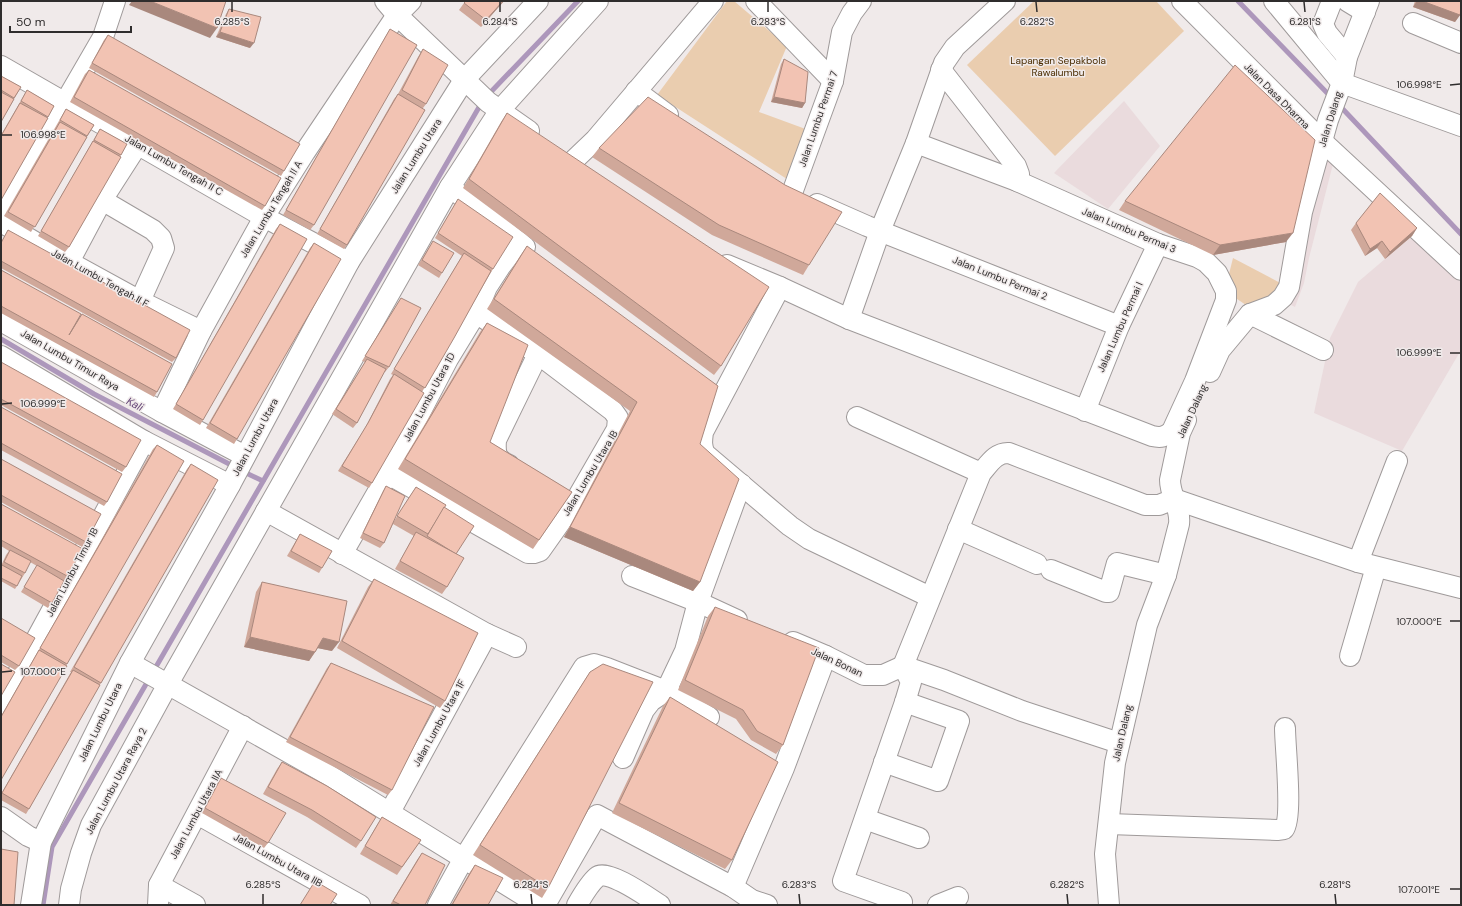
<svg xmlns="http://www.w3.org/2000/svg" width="1462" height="906" font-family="'DM Sans',sans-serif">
<rect width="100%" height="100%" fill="#f0eaea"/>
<g fill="#eadbdd">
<polygon points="1124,101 1160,146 1108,209 1054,173"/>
<polygon points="1322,155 1333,164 1309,258 1304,283 1295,307 1283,301"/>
<polygon points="1412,236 1461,279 1461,350 1402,451 1314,413 1330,338 1358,282"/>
</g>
<g fill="#eacdaf">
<polygon points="727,1 734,1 787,46 759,112 811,131 790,181 657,95"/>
<polygon points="1034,1 1156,1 1184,31 1055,156 967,65"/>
<polygon points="1233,258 1286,286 1252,309 1231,295 1227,282"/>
</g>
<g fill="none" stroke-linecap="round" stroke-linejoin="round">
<g stroke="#ad97bb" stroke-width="5">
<polyline points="1238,1 1332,98"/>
<polyline points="487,96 578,1"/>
<polyline points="1339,105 1461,234"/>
<polyline points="1,339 94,394 235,467"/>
<polyline points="242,471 263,481"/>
<polyline points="153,672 482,102"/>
<polyline points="43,905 52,847 149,679"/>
</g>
<defs>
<g id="minor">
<polyline points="385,1 397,15 488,102 529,131"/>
<polyline points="756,1 833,81"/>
<polyline points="1182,1 1323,142 1461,270"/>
<polyline points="1274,1 1342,83 1461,126"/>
<polyline points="1332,1 1323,24 1327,33 1347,57"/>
<polyline points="1347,1 1365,12"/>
<polyline points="1413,23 1461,43"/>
<polyline points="1,66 264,217 349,262"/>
<polyline points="941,70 1016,166 1019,174 1017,181"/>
<polyline points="636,91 668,115"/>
<polyline points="573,161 595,140 713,1"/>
<polyline points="450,187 525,247"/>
<polyline points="792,193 833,81 842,32 852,13 861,1"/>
<polyline points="102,200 153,230 161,238 164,248 140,301"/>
<polyline points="817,204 867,226 1119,326"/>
<polyline points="1,213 103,37 115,1"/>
<polyline points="1,222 69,262 140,301 201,331"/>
<polyline points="69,262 102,200 138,144"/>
<path d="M727 265 780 287 849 319 1152 436C1161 438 1165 437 1172 431L1195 381 1226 300V291L1217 273 1206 262 1197 257 1158 244 1017 181 916 143"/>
<path d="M780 287 703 432C702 440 701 446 705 454L790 526 809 539 930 597"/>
<polyline points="1250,314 1323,350"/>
<polyline points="849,319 880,231 916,143 944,63 955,47 1005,1"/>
<polyline points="1,321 162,412 245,456"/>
<polyline points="1,356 144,441 230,485"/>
<polyline points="1210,372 1220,350 1250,314 1274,305 1283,297 1289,287 1302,212 1328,120 1342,83 1347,57 1369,1"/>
<polyline points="1085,411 1119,326 1158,244"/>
<polyline points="162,412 201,331 264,217 305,152 397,15 411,1"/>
<polyline points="857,417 981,473"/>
<path d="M509 465C496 459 495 454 496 440L538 354"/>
<polyline points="388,474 528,553 534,553 540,551 576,500 617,429 618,418 613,411 538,354 476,313"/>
<polyline points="266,511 487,634 516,647"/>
<polyline points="958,529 1037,564"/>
<polyline points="342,554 388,474 448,359 476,313 487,287 500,267 519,242"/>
<polyline points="1358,562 1397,461"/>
<polyline points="1051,570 1106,592 1109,592 1117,563 1166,575"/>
<polyline points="632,576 698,602 737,620"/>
<polyline points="793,642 826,656 864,675 883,675 903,666 944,680 1022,711 1119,743"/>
<polyline points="1350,656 1376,567"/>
<polyline points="130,663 327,774 539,905"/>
<polyline points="1,704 144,441"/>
<polyline points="623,758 644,710 651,701 666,691 685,651 698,602 741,484"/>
<polyline points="884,762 938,781 959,721 905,702"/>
<polyline points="390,812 487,634"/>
<polyline points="197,814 360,905"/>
<polyline points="1,817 28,836 41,842"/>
<polyline points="865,819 919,838"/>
<path d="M1109 824 1277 830 1284 829C1293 817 1285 747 1285 728"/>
<polyline points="159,885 195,905"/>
<polyline points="733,887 784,768 826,656"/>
<path d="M902 902 843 881 905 702 911 682 903 666 981 473C989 464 996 452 1009 453L1145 505H1159L1174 499 1358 562 1461 588"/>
<polyline points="31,905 41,842 130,663 230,485 349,262 464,80 538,1"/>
<polyline points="69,905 71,889 81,853 91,825 168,684 450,187 500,110 598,1"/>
<polyline points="158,905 159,885 243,726"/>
<polyline points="438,905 464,858 584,667 594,664 607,668 666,691 709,717"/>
<polyline points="545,905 597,815 733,887 752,900 767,905"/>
<path d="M577 905C581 898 591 882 597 877 607 868 649 898 660 905"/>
<polyline points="938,905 958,897"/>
<path d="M1109 905 1105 854 1115 763 1147 625 1166 575 1179 524C1181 508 1170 496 1170 480L1180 433 1186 420"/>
</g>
</defs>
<use href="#minor" stroke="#9f9a9a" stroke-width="22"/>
<use href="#minor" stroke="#fff" stroke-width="20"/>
</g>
<g fill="#d0a89a">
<polygon points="504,1 481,27 459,10 464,3"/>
<polygon points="1415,1 1461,1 1460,15 1455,22 1413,7"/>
<polygon points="229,9 250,48 216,37 226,14"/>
<polygon points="390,29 314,225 310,230 283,215 387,34"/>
<polygon points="108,35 284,171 281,176 89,68 104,40"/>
<polygon points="423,49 426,104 423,108 347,245 344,249 317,234 394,99 398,94 418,57"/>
<polygon points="784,59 805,103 802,108 771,102 781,64"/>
<polygon points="89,70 265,206 262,210 70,102 85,74"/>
<polygon points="1,76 21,87 1,122"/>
<polygon points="27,90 54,106 1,200 1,135"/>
<polygon points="66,109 94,125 31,232 4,216 63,114"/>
<polygon points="507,113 721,366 714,375 463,188 501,122"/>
<polygon points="100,129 127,144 69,247 65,252 38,236 97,134"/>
<polygon points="599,148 809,265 803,275 712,235 592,157"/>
<polygon points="458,199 493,269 490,274 422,392 372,483 369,488 338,471 365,428 390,379 393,375 391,374 462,256 435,238"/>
<polygon points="1125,201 1286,242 1213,255 1119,210"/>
<polygon points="1356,223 1417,228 1412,236 1385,259 1377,248 1365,256 1351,230"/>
<polygon points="280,224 203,420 200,425 173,409 276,229"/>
<polygon points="8,230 176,358 172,362 1,268 1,242"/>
<polygon points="433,241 442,273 439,278 418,265"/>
<polygon points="314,243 237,439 234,444 206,428 310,248"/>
<polygon points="527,246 700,444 700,582 693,591 564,537 630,411 487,309 520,256"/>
<polygon points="1,270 78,319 82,314 157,392 154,397 1,313"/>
<polygon points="401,298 389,367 385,372 384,372 357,423 353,428 332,414 365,362 362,361"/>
<polygon points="487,323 490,442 572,492 533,549 398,469 480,332"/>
<polygon points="1,362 126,467 122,472 1,405"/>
<polygon points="1,407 107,502 104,506 1,450"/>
<polygon points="157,445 67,664 1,780 1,716 37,653 153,449"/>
<polygon points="1,459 86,542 82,547 1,502"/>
<polygon points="191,464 101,683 29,809 26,814 1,800 1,794 71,672 70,672 187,469"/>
<polygon points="386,486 394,521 416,487 444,507 456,554 447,587 442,594 395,569 414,536 393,524 384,543 380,548 360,538 383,491"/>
<polygon points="1,504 67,576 48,608 21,592 37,566 30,562 25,573 15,589 1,581 1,566 6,555 9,551 1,546"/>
<polygon points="300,534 322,568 319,573 287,556 297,539"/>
<polygon points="374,579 445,701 440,708 337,648 368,587"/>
<polygon points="262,582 332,651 318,648 309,661 244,647 256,592"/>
<polygon points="715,607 783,745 776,754 751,740 736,719 678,690 708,616"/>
<polygon points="1,618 19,666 15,670 1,662"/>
<polygon points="331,663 392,790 388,795 286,742 327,668"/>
<polygon points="590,672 548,888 542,898 473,855"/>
<polygon points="670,697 732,860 725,869 612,813 663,706"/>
<polygon points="282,762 361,841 356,848 307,817 263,794 277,769"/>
<polygon points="221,778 268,843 264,848 202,813 218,782"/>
<polygon points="382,817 421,840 397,875 360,854 377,825"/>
<polygon points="422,853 425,905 390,905 417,860"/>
<polygon points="475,865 488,905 451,905 470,872"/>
</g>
<g fill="#a9887d">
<polygon points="132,1 150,1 217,28 210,38 129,5"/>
<polygon points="503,1 504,1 481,27 486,20"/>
<polygon points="1417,1 1422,1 1460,15 1455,22 1413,7"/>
<polygon points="220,32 254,43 250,48 216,37"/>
<polygon points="774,97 805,103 802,108 771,102"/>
<polygon points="1417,228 1412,236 1385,259 1390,252"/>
<polygon points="1293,233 1286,242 1213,255 1220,245"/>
<polygon points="1382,241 1377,248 1365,256 1370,249"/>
<polygon points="570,527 700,582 693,591 564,537"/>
<polygon points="250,637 315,652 309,661 244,647"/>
<polygon points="323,638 339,642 332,651 317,648"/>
</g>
<g fill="#f2c3b3" stroke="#a9887d">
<polygon points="150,1 226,1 217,28"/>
<polygon points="466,1 503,1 486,20 464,3"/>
<polygon points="1422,1 1461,1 1461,11 1460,15"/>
<polygon points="229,9 261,17 254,43 220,32"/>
<polygon points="390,29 417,45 314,225 286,210"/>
<polygon points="108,35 300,144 284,171 92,63"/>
<polygon points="423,49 448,65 426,104 402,90"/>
<polygon points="784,59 808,72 805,103 774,97"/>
<polygon points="1235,65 1315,140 1293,233 1220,245 1125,201"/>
<polygon points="89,70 281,178 265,206 74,97"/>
<polygon points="1,76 21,87 14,98 1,90"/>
<polygon points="27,90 54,106 48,117 21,101"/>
<polygon points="1,92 14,99 1,122"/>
<polygon points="398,94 425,110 347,245 320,229"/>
<polygon points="648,97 785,185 842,212 809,265 719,225 599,148"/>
<polygon points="20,103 48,118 1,200 1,136"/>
<polygon points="66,109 94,125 87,136 60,120"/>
<polygon points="507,113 769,287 721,366 469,179"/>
<polygon points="60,122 87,137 35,227 8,212"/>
<polygon points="100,129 127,144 121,155 94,140"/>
<polygon points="93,141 121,157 69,247 41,231"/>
<polygon points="1380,193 1417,228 1390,252 1382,241 1370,249 1356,223"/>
<polygon points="458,199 513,237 493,269 438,233"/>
<polygon points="280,224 307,239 203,420 176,404"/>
<polygon points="8,230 190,330 176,358 1,261 1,243"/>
<polygon points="433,241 454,253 442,273 422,260"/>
<polygon points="314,243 341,259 237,439 210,423"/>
<polygon points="527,246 718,386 700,444 739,479 700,582 570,527 637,402 494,299"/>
<polygon points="464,253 491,271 454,338 425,388 394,369"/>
<polygon points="1,270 81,314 69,335 82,314 172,364 157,392 1,306"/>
<polygon points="401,298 421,308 389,367 365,356"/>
<polygon points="487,323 528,345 490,442 572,492 539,540 405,459"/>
<polygon points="367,359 386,369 357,423 336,409"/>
<polygon points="1,362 141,440 126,467 1,399"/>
<polygon points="394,374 424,393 372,483 342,466 368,423"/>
<polygon points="1,407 122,474 107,502 1,443"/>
<polygon points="157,445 184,461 67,664 40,648"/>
<polygon points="1,459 101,514 86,542 1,495"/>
<polygon points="191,464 218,480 101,683 74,667"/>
<polygon points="386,486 405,496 384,543 363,533"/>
<polygon points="416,487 446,505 428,534 397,516"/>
<polygon points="1,504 83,549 67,576 1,540"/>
<polygon points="444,507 474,526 456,554 427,536"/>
<polygon points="416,532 464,558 447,587 400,561"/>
<polygon points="300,534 332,551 322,568 291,551"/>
<polygon points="10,550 31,561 25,573 4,562"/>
<polygon points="2,565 22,576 17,586 1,578 1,567"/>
<polygon points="37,565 64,581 52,603 24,587"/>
<polygon points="374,579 478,633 445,701 342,641"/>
<polygon points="262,582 347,601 339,642 323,638 315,652 250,637"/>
<polygon points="715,607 819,648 783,745 757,731 743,710 685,680"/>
<polygon points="1,618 35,638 19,666 1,655"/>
<polygon points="39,650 67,666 1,780 1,717"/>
<polygon points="331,663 434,707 392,790 290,737"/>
<polygon points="1,664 15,672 1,696"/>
<polygon points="603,664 653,682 548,888 480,845 590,672"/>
<polygon points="73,670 100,685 29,809 2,793"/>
<polygon points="670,697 778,762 732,860 619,803"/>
<polygon points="282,762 327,786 376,817 361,841 312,810 268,787"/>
<polygon points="221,778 286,813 268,843 205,808"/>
<polygon points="382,817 421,840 402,867 365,846"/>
<polygon points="1,849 18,852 14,905 1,905"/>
<polygon points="422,853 445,865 425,905 401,905 393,901"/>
<polygon points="475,865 503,878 488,905 452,905"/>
<polygon points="315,881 337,894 330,905 300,905"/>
</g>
<path fill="none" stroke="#2f2d2d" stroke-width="1.5" d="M232 2V12M500 2V12M768 2V12M1036 2 1037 12M1304 2 1305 12M1450 85 1460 84M2 135H12M1450 353H1460M2 404 12 403M1450 621H1460M2 672 12 671M1450 889H1460M263 894V904M531 894 532 904M799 894 800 904M1067 894 1068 904M1335 894 1336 904"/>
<g text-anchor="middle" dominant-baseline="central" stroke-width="3" stroke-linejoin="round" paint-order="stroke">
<g font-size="10" fill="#4a2c00" stroke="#f0eaea">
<text x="1058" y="60">Lapangan Sepakbola<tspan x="1058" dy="12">Rawalumbu</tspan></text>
</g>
<g font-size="10" fill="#2f2d2d" stroke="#f0eaea">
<text transform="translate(1277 96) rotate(45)">Jalan Dasa Dharma</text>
<text transform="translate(818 119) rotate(-71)">Jalan Lumbu Permai 7</text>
<text transform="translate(1330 119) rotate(-73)">Jalan Dalang</text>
<text transform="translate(416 156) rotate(-58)">Jalan Lumbu Utara</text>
<text transform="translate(174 165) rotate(30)">Jalan Lumbu Tengah II C</text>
<text transform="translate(271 209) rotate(-59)">Jalan Lumbu Tengah II A</text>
<text transform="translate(1129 230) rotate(23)">Jalan Lumbu Permai 3</text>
<text transform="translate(100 278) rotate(29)">Jalan Lumbu Tengah II F</text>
<text transform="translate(1000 278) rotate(22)">Jalan Lumbu Permai 2</text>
<text transform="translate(1120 327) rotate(-66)">Jalan Lumbu Permai I</text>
<text transform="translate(70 360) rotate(30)">Jalan Lumbu Timur Raya</text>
<text transform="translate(429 397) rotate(-62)">Jalan Lumbu Utara 1D</text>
<text transform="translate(1192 411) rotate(-65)">Jalan Dalang</text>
<text transform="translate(255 437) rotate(-62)">Jalan Lumbu Utara</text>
<text transform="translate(590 473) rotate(-59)">Jalan Lumbu Utara IB</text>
<text transform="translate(72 572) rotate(-62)">Jalan Lumbu Timur 1B</text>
<text transform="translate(837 662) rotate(25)">Jalan Bonan</text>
<text transform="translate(100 722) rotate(-64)">Jalan Lumbu Utara</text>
<text transform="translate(439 723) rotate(-61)">Jalan Lumbu Utara 1F</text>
<text transform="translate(1122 733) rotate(-77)">Jalan Dalang</text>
<text transform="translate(116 781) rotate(-62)">Jalan Lumbu Utara Raya 2</text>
<text transform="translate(196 814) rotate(-62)">Jalan Lumbu Utara IIA</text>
<text transform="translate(278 860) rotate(29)">Jalan Lumbu Utara IIB</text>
</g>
<g font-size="11" font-style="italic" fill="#634376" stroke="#f0eaea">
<text transform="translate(135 404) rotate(28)">Kali</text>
</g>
</g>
<g font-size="10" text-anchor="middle" fill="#2f2d2d" stroke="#f0eaea" stroke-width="3" stroke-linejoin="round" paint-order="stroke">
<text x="232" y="25">6.285°S</text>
<text x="500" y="25">6.284°S</text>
<text x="768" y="25">6.283°S</text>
<text x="1037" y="25">6.282°S</text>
<text x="1305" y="25">6.281°S</text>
<text x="1419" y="88">106.998°E</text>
<text x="43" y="138">106.998°E</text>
<text x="1419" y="356">106.999°E</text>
<text x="43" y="407">106.999°E</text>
<text x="1419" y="625">107.000°E</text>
<text x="43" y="675">107.000°E</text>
<text x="263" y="888">6.285°S</text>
<text x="531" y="888">6.284°S</text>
<text x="799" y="888">6.283°S</text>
<text x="1067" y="888">6.282°S</text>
<text x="1335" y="888">6.281°S</text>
<text x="1419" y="893">107.001°E</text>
</g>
<rect width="1462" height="906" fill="none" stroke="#2f2d2d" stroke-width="4"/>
<path d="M10 26v6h121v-6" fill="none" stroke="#2f2d2d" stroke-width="2"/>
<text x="16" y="26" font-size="12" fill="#2f2d2d" stroke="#f0eaea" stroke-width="3" paint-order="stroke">50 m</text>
</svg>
